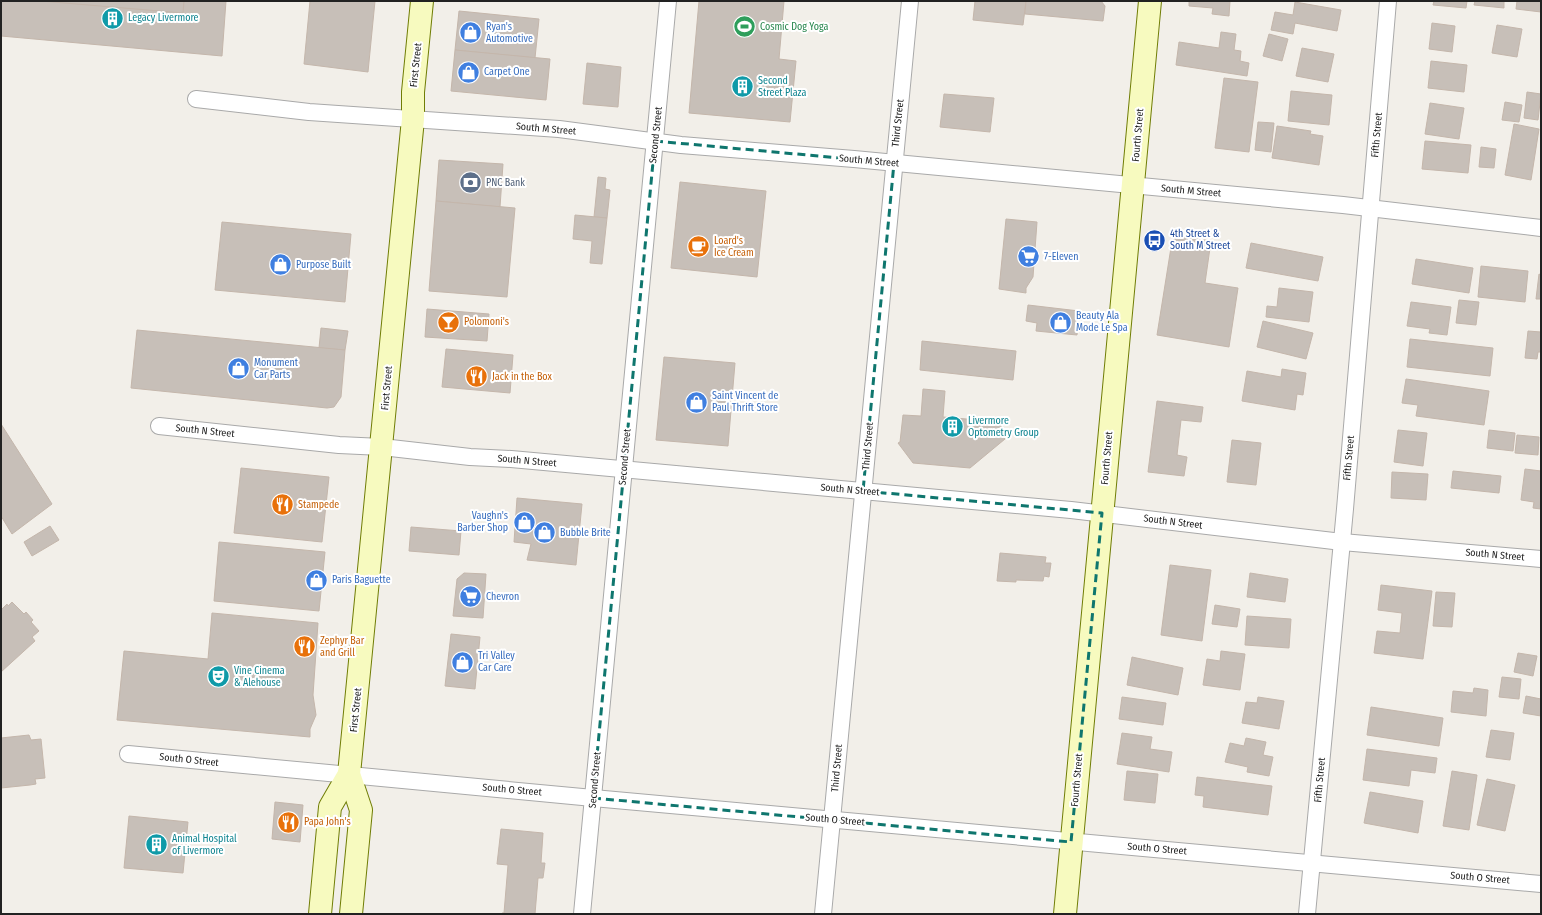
<svg xmlns="http://www.w3.org/2000/svg" width="1542" height="915" font-family="'Fira Sans Condensed',sans-serif">
<rect width="100%" height="100%" fill="#f2efe9"/>
<g fill="#c7bfb8" stroke="#c4b6ab">
<polygon points="1,1 226,1 222,56 1,36"/>
<polygon points="41,1 184,1 183,13"/>
<polygon points="310,1 375,1 368,72 304,64"/>
<polygon points="699,1 784,1 779,59 796,61 790,122 689,113"/>
<polygon points="975,1 1026,1 1023,25 973,20"/>
<polygon points="1026,1 1101,1 1105,6 1103,21 1025,14"/>
<polygon points="1189,1 1230,1 1229,16 1212,14 1213,8 1189,6"/>
<polygon points="1434,1 1467,1 1466,8 1433,5"/>
<polygon points="1475,1 1504,1 1504,8 1474,5"/>
<polygon points="1517,1 1541,1 1541,12 1516,9"/>
<polygon points="1295,2 1341,10 1337,31 1295,23 1293,34 1271,30 1275,12 1293,15"/>
<polygon points="459,11 539,19 535,58 455,50"/>
<polygon points="1432,23 1455,26 1452,52 1429,49"/>
<polygon points="1497,25 1522,29 1517,57 1492,53"/>
<polygon points="1221,32 1236,34 1234,50 1241,51 1240,61 1249,63 1247,76 1176,65 1179,42 1219,48"/>
<polygon points="1269,34 1288,39 1282,61 1263,56"/>
<polygon points="1302,48 1334,54 1328,82 1296,76"/>
<polygon points="455,50 550,59 546,100 451,91"/>
<polygon points="1431,61 1467,65 1464,92 1428,88"/>
<polygon points="587,63 621,67 618,107 583,104"/>
<polygon points="1224,78 1258,82 1249,152 1215,148"/>
<polygon points="1291,91 1332,95 1329,125 1288,121"/>
<polygon points="1527,92 1541,94 1538,120 1524,118"/>
<polygon points="944,94 994,98 990,132 940,127"/>
<polygon points="1505,102 1522,105 1519,122 1502,120"/>
<polygon points="1430,103 1464,108 1459,139 1425,134"/>
<polygon points="1258,122 1274,123 1271,152 1255,150"/>
<polygon points="1514,124 1539,129 1531,180 1505,175"/>
<polygon points="1277,126 1311,131 1310,134 1323,136 1319,165 1272,158"/>
<polygon points="1425,141 1471,145 1468,173 1422,169"/>
<polygon points="1481,147 1496,149 1494,168 1479,167"/>
<polygon points="439,160 503,164 500,207 436,201"/>
<polygon points="598,177 606,178 605,189 610,190 607,218 594,217"/>
<polygon points="680,182 766,191 757,277 671,268"/>
<polygon points="436,201 515,208 507,297 429,291"/>
<polygon points="575,215 607,218 602,264 590,263 592,241 573,239"/>
<polygon points="1006,219 1037,222 1033,277 1026,288 1026,293 999,289"/>
<polygon points="222,222 351,234 345,302 215,290"/>
<polygon points="1173,235 1211,241 1205,283 1238,288 1229,347 1157,335"/>
<polygon points="1251,243 1323,257 1318,281 1246,268"/>
<polygon points="1416,259 1473,268 1469,293 1412,284"/>
<polygon points="1481,266 1528,271 1525,302 1478,297"/>
<polygon points="1539,274 1541,275 1541,299 1536,299"/>
<polygon points="1279,288 1313,292 1309,322 1266,317 1267,306 1277,307"/>
<polygon points="1459,300 1479,302 1476,325 1456,323"/>
<polygon points="1411,302 1451,307 1447,335 1429,333 1430,329 1407,326"/>
<polygon points="1028,305 1079,311 1077,335 1036,331 1037,323 1026,321"/>
<polygon points="427,309 489,314 487,341 425,337"/>
<polygon points="1263,321 1313,333 1306,359 1257,347"/>
<polygon points="321,328 348,331 345,350 319,348"/>
<polygon points="137,330 345,350 341,397 334,407 327,408 131,388"/>
<polygon points="1528,331 1541,332 1541,352 1538,352 1537,359 1525,358"/>
<polygon points="1410,339 1493,348 1490,376 1407,367"/>
<polygon points="922,341 1016,351 1013,380 920,370"/>
<polygon points="446,349 513,355 510,393 442,387"/>
<polygon points="664,357 735,363 728,446 656,440"/>
<polygon points="1282,369 1306,373 1303,395 1297,394 1295,410 1242,401 1247,371 1281,377"/>
<polygon points="1406,379 1489,391 1484,425 1416,416 1418,405 1402,403"/>
<polygon points="923,389 945,391 943,417 1002,422 1000,433 1005,439 970,468 913,463 898,443 900,442 903,415 921,416"/>
<polygon points="1157,401 1203,407 1201,422 1181,420 1177,455 1187,457 1184,476 1148,472"/>
<polygon points="1,424 52,504 12,534 1,516"/>
<polygon points="1398,430 1427,433 1423,466 1394,462"/>
<polygon points="1489,430 1515,433 1513,451 1487,448"/>
<polygon points="1517,435 1539,437 1538,455 1515,453"/>
<polygon points="1232,440 1261,443 1256,485 1227,482"/>
<polygon points="241,468 329,477 322,542 234,533"/>
<polygon points="1525,469 1541,471 1541,509 1533,508 1534,502 1521,500"/>
<polygon points="1453,471 1501,476 1499,493 1451,488"/>
<polygon points="1392,472 1428,474 1426,500 1391,498"/>
<polygon points="517,498 582,504 576,565 527,560 531,544 514,542"/>
<polygon points="50,526 59,540 32,556 24,542"/>
<polygon points="411,527 461,531 459,555 409,551"/>
<polygon points="219,542 325,552 319,611 214,601"/>
<polygon points="1000,553 1046,557 1045,563 1051,563 1049,577 1044,576 1043,581 1016,580 1016,582 997,581"/>
<polygon points="1170,565 1211,570 1202,641 1161,635"/>
<polygon points="464,573 486,574 483,618 453,616 457,579"/>
<polygon points="1250,573 1288,579 1285,602 1247,597"/>
<polygon points="1381,585 1432,591 1423,659 1374,653 1377,631 1400,633 1402,613 1378,610"/>
<polygon points="1436,592 1455,593 1452,627 1433,626"/>
<polygon points="12,602 24,614 26,612 33,620 31,622 39,631 32,637 35,641 1,672 1,610 7,604 8,606"/>
<polygon points="1215,605 1240,609 1237,627 1212,624"/>
<polygon points="212,613 318,623 313,695 316,715 310,729 310,737 117,720 124,651 208,659"/>
<polygon points="1247,616 1291,619 1289,648 1245,645"/>
<polygon points="451,634 480,637 475,689 445,686"/>
<polygon points="1221,651 1245,654 1240,690 1203,685 1207,659 1220,661"/>
<polygon points="1518,653 1537,656 1533,676 1514,672"/>
<polygon points="1132,657 1183,668 1178,695 1127,685"/>
<polygon points="1502,677 1521,679 1519,699 1499,697"/>
<polygon points="1474,688 1488,690 1486,716 1451,712 1453,691 1473,693"/>
<polygon points="1526,696 1541,699 1541,716 1523,713"/>
<polygon points="1122,697 1166,703 1163,725 1119,719"/>
<polygon points="1258,697 1284,701 1279,729 1242,723 1246,702 1257,703"/>
<polygon points="1371,707 1443,718 1439,746 1367,735"/>
<polygon points="1491,730 1514,733 1510,760 1486,757"/>
<polygon points="1122,733 1152,737 1150,749 1172,752 1169,772 1117,764"/>
<polygon points="29,735 31,740 41,739 45,778 35,779 36,784 30,785 1,788 1,738"/>
<polygon points="1246,738 1266,742 1263,755 1273,757 1269,776 1247,772 1248,767 1225,762 1230,743 1244,746"/>
<polygon points="1367,749 1437,758 1435,773 1411,770 1409,786 1363,780"/>
<polygon points="1127,771 1158,774 1155,803 1124,800"/>
<polygon points="1452,771 1477,775 1469,830 1443,826"/>
<polygon points="1197,777 1272,786 1268,815 1203,807 1204,796 1195,795"/>
<polygon points="1487,779 1515,785 1505,831 1477,825"/>
<polygon points="1370,792 1423,801 1418,833 1364,823"/>
<polygon points="275,802 303,805 300,842 272,839"/>
<polygon points="129,816 188,822 183,873 124,868"/>
<polygon points="501,829 543,833 541,863 545,863 543,878 538,878 535,914 502,914 502,913 504,913 508,865 497,864"/>
</g>
<g fill="none" stroke-linecap="round" stroke-linejoin="round">
<defs>
<g id="street">
<polyline points="196,99 309,112 559,129 681,145 854,159 1343,205 1541,228"/>
<polyline points="159,426 339,445 382,447 470,457 511,459 1071,510 1342,542 1541,559"/>
<polyline points="128,754 593,798 1541,884"/>
<polyline points="582,914 668,1"/>
<polyline points="823,914 910,1"/>
<polyline points="1307,914 1345,509 1388,1"/>
</g>
<g id="secondary">
<polyline points="320,914 330,807 349,774"/>
<polyline points="351,914 361,810 349,774 413,119 413,92 422,1"/>
<polyline points="1065,914 1150,1"/>
</g>
</defs>
<use href="#street" stroke="#a9a9a9" stroke-width="18"/>
<use href="#secondary" stroke="#707d05" stroke-width="24"/>
<use href="#street" stroke="#fff" stroke-width="16"/>
<use href="#secondary" stroke="#f7fabf" stroke-width="22"/>
</g>
<path fill="none" stroke="#0f766e" stroke-width="3" stroke-dasharray="8 5" stroke-linejoin="round" d="M655 141 894 163 863 491 1102 513 1071 842 593 798Z"/>
<defs>
<symbol id="building-disc" viewBox="-11 -11 22 22"><circle r="9.5" fill="#0f9aa8" stroke="#fff"/><path d="M-4-6H4V6H1V3H-1V6H-4ZM-2.5-4.3h1.7v1.8h-1.7ZM.8-4.3h1.7v1.8H.8ZM-2.5-1h1.7V.8h-1.7ZM.8-1h1.7V.8H.8Z" fill="#fff"/></symbol>
<symbol id="stadium-disc" viewBox="-11 -11 22 22"><circle r="9.5" fill="#2e9e5b" stroke="#fff"/><path d="M0-5a6.5 5 0 1 0 0 10a6.5 5 0 1 0 0-10ZM-3.5-1.8h7v3.6h-7Z" fill="#fff"/></symbol>
<symbol id="shop-disc" viewBox="-11 -11 22 22"><circle r="9.5" fill="#3f7fe0" stroke="#fff"/><path d="M-5-2.5h2.3a2.7 3.5 0 0 1 5.4 0H5L5.5 6h-11ZM-1.5-2.5h3a1.5 2.3 0 0 0-3 0Z" fill="#fff"/></symbol>
<symbol id="bank-disc" viewBox="-11 -11 22 22"><circle r="9.5" fill="#5c6f8a" stroke="#fff"/><path d="M-6-4H6V4H-6ZM0-2.3a2.3 2.3 0 1 0 0 4.6a2.3 2.3 0 1 0 0-4.6Z" fill="#fff"/></symbol>
<symbol id="bus-disc" viewBox="-11 -11 22 22"><circle r="9.5" fill="#1a4fb4" stroke="#fff"/><path d="M-5-6H5V4H4V6H2V4H-2V6H-4V4H-5ZM-3.5-4V0h7V-4ZM-3.5 1.2v1.5H-2V1.2ZM2 1.2v1.5H3.5V1.2Z" fill="#fff"/></symbol>
<symbol id="cafe-disc" viewBox="-11 -11 22 22"><circle r="9.5" fill="#e8710a" stroke="#fff"/><path d="M-5.5-4.5H6V0H3Q3 3.5 0 3.5H-2.5Q-5.5 3.5-5.5 0ZM3-3.2v2h1.7v-2ZM-6 4.5H4V6H-6Z" fill="#fff"/></symbol>
<symbol id="supermarket-disc" viewBox="-11 -11 22 22"><circle r="9.5" fill="#3f7fe0" stroke="#fff"/><path d="M-6-5.5h2.5l.6 2H6L4.5 2H-2.5L-4.4-4H-6ZM-1.5 3.2a1.3 1.3 0 1 0 .1 0ZM3 3.2a1.3 1.3 0 1 0 .1 0Z" fill="#fff"/></symbol>
<symbol id="bar-disc" viewBox="-11 -11 22 22"><circle r="9.5" fill="#e8710a" stroke="#fff"/><path d="M-6-5H6L.8 .8V4.5H3.5V6h-7V4.5H-.8V.8Z" fill="#fff"/></symbol>
<symbol id="restaurant-disc" viewBox="-11 -11 22 22"><circle r="9.5" fill="#e8710a" stroke="#fff"/><path d="M-5-6h1v4h1v-4h1v4h1v-4h1v5L-1.5 .5V6h-2V.5L-5-1ZM5-6V6H3V1.5H1.5Q1.5-4 5-6Z" fill="#fff"/></symbol>
<symbol id="theatre-disc" viewBox="-11 -11 22 22"><circle r="9.5" fill="#0f9aa8" stroke="#fff"/><path d="M-5-5.5Q0-4 5-5.5V0Q5 5 0 6Q-5 5-5 0ZM-3.3-2.5H-1v1.5H-3.3ZM1-2.5H3.3v1.5H1ZM-2.8 1Q0 5.5 2.8 1Z" fill="#fff"/></symbol>
</defs>
<g fill-rule="evenodd">
<use href="#building-disc" x="100" y="6" width="25" height="25"/>
<use href="#stadium-disc" x="732" y="14" width="25" height="25"/>
<use href="#shop-disc" x="458" y="20" width="25" height="25"/>
<use href="#shop-disc" x="456" y="60" width="25" height="25"/>
<use href="#building-disc" x="730" y="74" width="25" height="25"/>
<use href="#bank-disc" x="458" y="170" width="25" height="25"/>
<use href="#bus-disc" x="1142" y="228" width="25" height="25"/>
<use href="#cafe-disc" x="686" y="234" width="25" height="25"/>
<use href="#supermarket-disc" x="1016" y="244" width="25" height="25"/>
<use href="#shop-disc" x="268" y="252" width="25" height="25"/>
<use href="#bar-disc" x="436" y="310" width="25" height="25"/>
<use href="#shop-disc" x="1048" y="310" width="25" height="25"/>
<use href="#shop-disc" x="226" y="356" width="25" height="25"/>
<use href="#restaurant-disc" x="464" y="364" width="25" height="25"/>
<use href="#shop-disc" x="684" y="390" width="25" height="25"/>
<use href="#building-disc" x="940" y="414" width="25" height="25"/>
<use href="#restaurant-disc" x="270" y="492" width="25" height="25"/>
<use href="#shop-disc" x="512" y="510" width="25" height="25"/>
<use href="#shop-disc" x="532" y="520" width="25" height="25"/>
<use href="#shop-disc" x="304" y="568" width="25" height="25"/>
<use href="#supermarket-disc" x="458" y="584" width="25" height="25"/>
<use href="#restaurant-disc" x="292" y="634" width="25" height="25"/>
<use href="#shop-disc" x="450" y="650" width="25" height="25"/>
<use href="#theatre-disc" x="206" y="664" width="25" height="25"/>
<use href="#restaurant-disc" x="276" y="810" width="25" height="25"/>
<use href="#building-disc" x="144" y="832" width="25" height="25"/>
</g>
<g text-anchor="middle" dominant-baseline="central" stroke-width="4" stroke-linejoin="round" paint-order="stroke">
<g font-size="10" fill="#0d838f" stroke="#fff" text-anchor="start">
<text x="128" y="18">Legacy Livermore</text>
<text x="758" y="81">Second<tspan x="758" dy="12">Street Plaza</tspan></text>
<text x="968" y="421">Livermore<tspan x="968" dy="12">Optometry Group</tspan></text>
<text x="234" y="671">Vine Cinema<tspan x="234" dy="12">&amp; Alehouse</tspan></text>
<text x="172" y="839">Animal Hospital<tspan x="172" dy="12">of Livermore</tspan></text>
</g>
<g font-size="10" fill="#366cbe" stroke="#fff" text-anchor="start">
<text x="486" y="27">Ryan's<tspan x="486" dy="12">Automotive</tspan></text>
<text x="484" y="72">Carpet One</text>
<text x="1044" y="257">7-Eleven</text>
<text x="296" y="265">Purpose Built</text>
<text x="1076" y="316">Beauty Ala<tspan x="1076" dy="12">Mode Le Spa</tspan></text>
<text x="254" y="363">Monument<tspan x="254" dy="12">Car Parts</tspan></text>
<text x="712" y="396">Saint Vincent de<tspan x="712" dy="12">Paul Thrift Store</tspan></text>
<text x="508" y="516" text-anchor="end">Vaughn's<tspan x="508" dy="12">Barber Shop</tspan></text>
<text x="560" y="533">Bubble Brite</text>
<text x="332" y="580">Paris Baguette</text>
<text x="486" y="597">Chevron</text>
<text x="478" y="656">Tri Valley<tspan x="478" dy="12">Car Care</tspan></text>
</g>
<g font-size="10" fill="#27864d" stroke="#fff" text-anchor="start">
<text x="760" y="27">Cosmic Dog Yoga</text>
</g>
<g font-size="10" fill="#222" stroke="#fff">
<text transform="translate(416 65) rotate(-84)">First Street</text>
<text transform="translate(898 123) rotate(-84)">Third Street</text>
<text transform="translate(546 129) rotate(5)">South M Street</text>
<text transform="translate(656 135) rotate(-84)">Second Street</text>
<text transform="translate(1138 135) rotate(-85)">Fourth Street</text>
<text transform="translate(1377 135) rotate(-85)">Fifth Street</text>
<text transform="translate(869 161) rotate(5)">South M Street</text>
<text transform="translate(1191 191) rotate(5)">South M Street</text>
<text transform="translate(387 388) rotate(-85)">First Street</text>
<text transform="translate(205 431) rotate(6)">South N Street</text>
<text transform="translate(868 446) rotate(-85)">Third Street</text>
<text transform="translate(625 457) rotate(-85)">Second Street</text>
<text transform="translate(1107 458) rotate(-85)">Fourth Street</text>
<text transform="translate(1349 458) rotate(-85)">Fifth Street</text>
<text transform="translate(527 461) rotate(5)">South N Street</text>
<text transform="translate(850 490) rotate(5)">South N Street</text>
<text transform="translate(1173 522) rotate(7)">South N Street</text>
<text transform="translate(1495 555) rotate(5)">South N Street</text>
<text transform="translate(356 710) rotate(-84)">First Street</text>
<text transform="translate(189 760) rotate(6)">South O Street</text>
<text transform="translate(837 768) rotate(-85)">Third Street</text>
<text transform="translate(595 780) rotate(-85)">Second Street</text>
<text transform="translate(1077 780) rotate(-85)">Fourth Street</text>
<text transform="translate(1320 780) rotate(-85)">Fifth Street</text>
<text transform="translate(512 790) rotate(5)">South O Street</text>
<text transform="translate(835 820) rotate(5)">South O Street</text>
<text transform="translate(1157 849) rotate(5)">South O Street</text>
<text transform="translate(1480 878) rotate(5)">South O Street</text>
</g>
<g font-size="10" fill="#4e5e75" stroke="#fff" text-anchor="start">
<text x="486" y="183">PNC Bank</text>
</g>
<g font-size="10" fill="#164399" stroke="#fff" text-anchor="start">
<text x="1170" y="234">4th Street &amp;<tspan x="1170" dy="12">South M Street</tspan></text>
</g>
<g font-size="10" fill="#c56008" stroke="#fff" text-anchor="start">
<text x="714" y="241">Loard's<tspan x="714" dy="12">Ice Cream</tspan></text>
<text x="464" y="322">Polomoni's</text>
<text x="492" y="377">Jack in the Box</text>
<text x="298" y="505">Stampede</text>
<text x="320" y="641">Zephyr Bar<tspan x="320" dy="12">and Grill</tspan></text>
<text x="304" y="822">Papa John's</text>
</g>
</g>
<rect width="1542" height="915" fill="none" stroke="#222222" stroke-width="4"/>
</svg>
